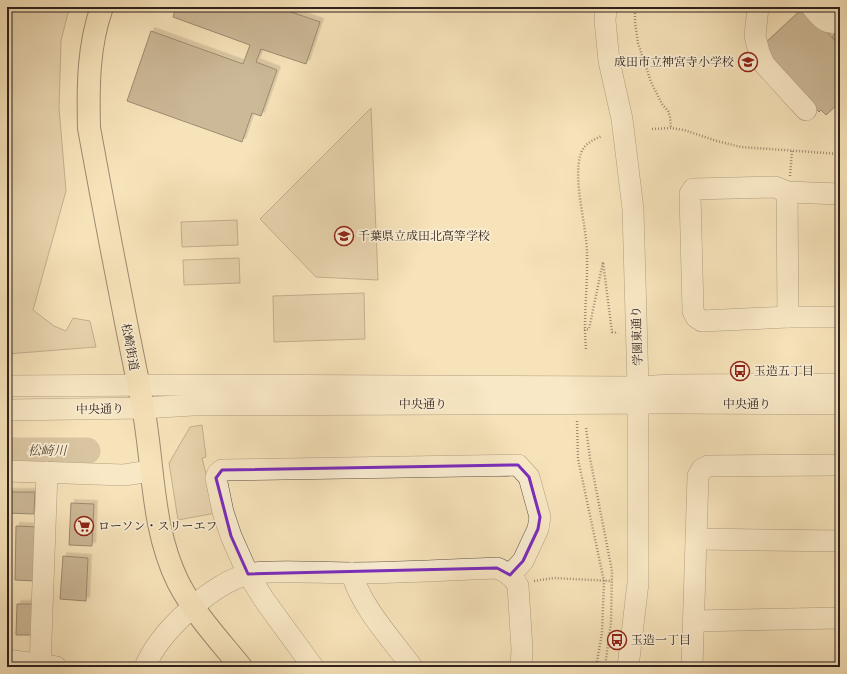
<svg xmlns="http://www.w3.org/2000/svg" width="847" height="674" font-family="Cardo,'Noto Serif JP',serif">
<defs>
<filter id="shadow"><feDropShadow dx="3.5" dy="-3.5" stdDeviation="0" flood-color="#0004"/></filter>
</defs>
<rect width="100%" height="100%" fill="#f7e3ba"/>
<filter id="stains"><feTurbulence type="fractalNoise" baseFrequency=".005" numOctaves="4"/><feColorMatrix values="0 0 0 0 .2 0 0 0 0 .09 0 0 0 0 .02 0 0 0 .5 -.17"/></filter>
<radialGradient id="worn" r=".72"><stop offset=".6" stop-color="#630" stop-opacity="0"/><stop offset="1" stop-color="#630" stop-opacity=".3"/></radialGradient>
<g fill="#d5c29f" stroke="#82725e">
<polygon points="7,7 68,7 69,9 61,41 59,108 66,191 33,310 54,326 66,331 73,318 90,321 96,347 7,354"/>
<polygon points="371,108 378,280 316,277 260,219"/>
<polygon points="237,220 238,245 182,247 181,222"/>
<polygon points="239,258 240,283 184,285 183,260"/>
<polygon points="364,293 365,339 274,342 273,296"/>
<polygon points="202,425 206,457 202,458 216,513 178,520 169,463 190,427"/>
</g>
<g fill="none" stroke-linecap="round" stroke-linejoin="round">
<polyline stroke="#b3a184" stroke-width="27" points="7,451 87,451"/>
</g>
<g fill="#97866e" stroke="#2e211c" filter="url(#shadow)">
<polygon points="176,7 277,7 320,22 306,64 261,49 256,62 277,70 261,116 252,113 242,142 127,101 151,31 243,64 250,45 173,17"/>
<polygon points="804,7 840,46 840,102 826,115 821,110 819,112 768,56 762,46"/>
<polygon points="840,29 840,36 835,41 832,37"/>
<polygon points="7,492 35,492 34,514 7,513"/>
<polygon points="71,503 94,504 92,546 69,545"/>
<polygon points="16,526 38,527 36,581 15,580"/>
<polygon points="63,556 88,558 86,601 60,599"/>
<polygon points="17,604 35,604 34,635 16,635"/>
</g>
<g fill="none" stroke-linecap="round" stroke-linejoin="round">
<defs>
<g id="minor">
<polyline points="606,7 605,21 609,61 622,119 633,209 638,387 638,583 628,667"/>
<polyline points="758,7 755,36 759,52 764,64 806,110"/>
<path d="M812 7C820 17 826 26 840 21"/>
<polyline points="787,192 788,317"/>
<polyline points="840,194 787,192 775,187 693,189 690,194 693,311 696,317 702,321 788,317 840,317"/>
<polyline points="7,386 167,385 638,387 671,385 840,384"/>
<polyline points="7,410 143,408 193,405 672,403 840,404"/>
<polyline points="7,471 124,475 151,471"/>
<polyline points="697,539 840,541"/>
<path d="M352 573C359 604 393 641 412 667"/>
<polyline points="694,621 840,618"/>
<polyline points="7,660 56,667"/>
<polyline points="40,667 47,472"/>
<path d="M145 667C159 632 212 583 249 574 256 572 265 572 273 572 299 571 325 573 352 573 400 573 449 570 497 568 507 572 514 577 518 586L522 649 521 667"/>
<polyline points="313,667 265,601 248,574 231,536 223,512 216,478 218,473 222,470 518,465 529,477 540,517 538,529 523,561 510,575"/>
<polyline points="692,667 698,476 702,469 708,466 840,465"/>
</g>
<path id="major" d="M102 7C88 46 88 87 89 128 106 221 124 314 143 407 154 465 151 527 178 582 194 613 219 640 241 667"/>
</defs>
<use href="#minor" stroke="#605244" stroke-width="22"/>
<use href="#major" stroke="#2e211c" stroke-width="24"/>
<g stroke="#2e211c" stroke-width="2.5" stroke-dasharray="1 2" stroke-linecap="butt">
<polyline points="635,7 635,22 638,43 651,82 662,104 668,111 670,117 671,128"/>
<polyline points="652,129 671,128 684,130 717,141 741,147 840,154"/>
<polyline points="790,176 792,151"/>
<polyline points="584,330 589,329 603,262 612,332 618,333"/>
<path d="M586 349C583 317 588 286 587 254 587 226 572 179 581 153 584 144 594 139 602 136"/>
<polyline points="577,421 578,459 604,581 602,633 596,667"/>
<polyline points="586,428 590,458 612,571 611,622 605,667"/>
<polyline points="534,581 554,578 612,581"/>
</g>
<use href="#minor" stroke="#faedd2" stroke-width="21"/>
<use href="#major" stroke="#f7e3ba" stroke-width="22"/>
</g>
<path d="M0 0H847V674H0ZM511 465H518L529 477 540 517 538 529 523 561 510 575 497 568 248 574 231 536 216 478 222 470Z" fill="#f7e3ba" fill-opacity=".55" fill-rule="evenodd"/>
<path fill="none" stroke="#7b2cbf" stroke-width="3" stroke-linejoin="round" d="M511 465H518L529 477 540 517 538 529 523 561 510 575 497 568 248 574 231 536 216 478 222 470Z"/>
<defs>
<symbol id="school-ring" viewBox="-11 -11 22 22"><circle r="9.5" fill="#faedd2" stroke="#8f2418" stroke-width="1.5"/><path d="M0-5L7-2L0 1L-7-2ZM-4 1L0 2.5L4 1V4Q0 6-4 4Z" fill="#8f2418"/></symbol>
<symbol id="bus-ring" viewBox="-11 -11 22 22"><circle r="9.5" fill="#faedd2" stroke="#8f2418" stroke-width="1.5"/><path d="M-5-6H5V4H4V6H2V4H-2V6H-4V4H-5ZM-3.5-4V0h7V-4ZM-3.5 1.2v1.5H-2V1.2ZM2 1.2v1.5H3.5V1.2Z" fill="#8f2418"/></symbol>
<symbol id="supermarket-ring" viewBox="-11 -11 22 22"><circle r="9.5" fill="#faedd2" stroke="#8f2418" stroke-width="1.5"/><path d="M-6-5.5h2.5l.6 2H6L4.5 2H-2.5L-4.4-4H-6ZM-1.5 3.2a1.3 1.3 0 1 0 .1 0ZM3 3.2a1.3 1.3 0 1 0 .1 0Z" fill="#8f2418"/></symbol>
</defs>
<g fill-rule="evenodd">
<use href="#school-ring" x="737" y="51" width="22" height="22"/>
<use href="#school-ring" x="333" y="225" width="22" height="22"/>
<use href="#bus-ring" x="729" y="360" width="22" height="22"/>
<use href="#supermarket-ring" x="73" y="515" width="22" height="22"/>
<use href="#bus-ring" x="606" y="629" width="22" height="22"/>
</g>
<g text-anchor="middle" dominant-baseline="central" stroke-width="3.5" stroke-linejoin="round" paint-order="stroke">
<g font-size="12" fill="#2e211c" stroke="#faedd2" text-anchor="start">
<text x="734" y="62" text-anchor="end">成田市立神宮寺小学校</text>
<text x="358" y="236">千葉県立成田北高等学校</text>
<text x="754" y="371">玉造五丁目</text>
<text x="98" y="526">ローソン・スリーエフ</text>
<text x="631" y="640">玉造一丁目</text>
</g>
<g font-size="12" fill="#2e211c" stroke="#faedd2">
<text transform="translate(637 336) rotate(-92)">学園東通り</text>
<text transform="translate(130 347) rotate(79)">松崎街道</text>
<text x="423" y="404">中央通り</text>
<text x="747" y="404">中央通り</text>
<text transform="translate(100 409) rotate(-1)">中央通り</text>
</g>
<g font-size="13" font-style="italic" fill="#5d4e40" stroke="#faedd2">
<text x="47" y="451">松崎川</text>
</g>
</g>
<rect width="847" height="674" fill="none" stroke="#f7e3ba" stroke-width="24"/>
<rect x="8" y="8" width="831" height="658" fill="none" stroke="#2e211c" stroke-width="2"/>
<rect x="12" y="12" width="823" height="650" fill="none" stroke="#2e211c"/>
<rect width="100%" height="100%" filter="url(#stains)"/>
<rect width="100%" height="100%" fill="url(#worn)"/>
</svg>
